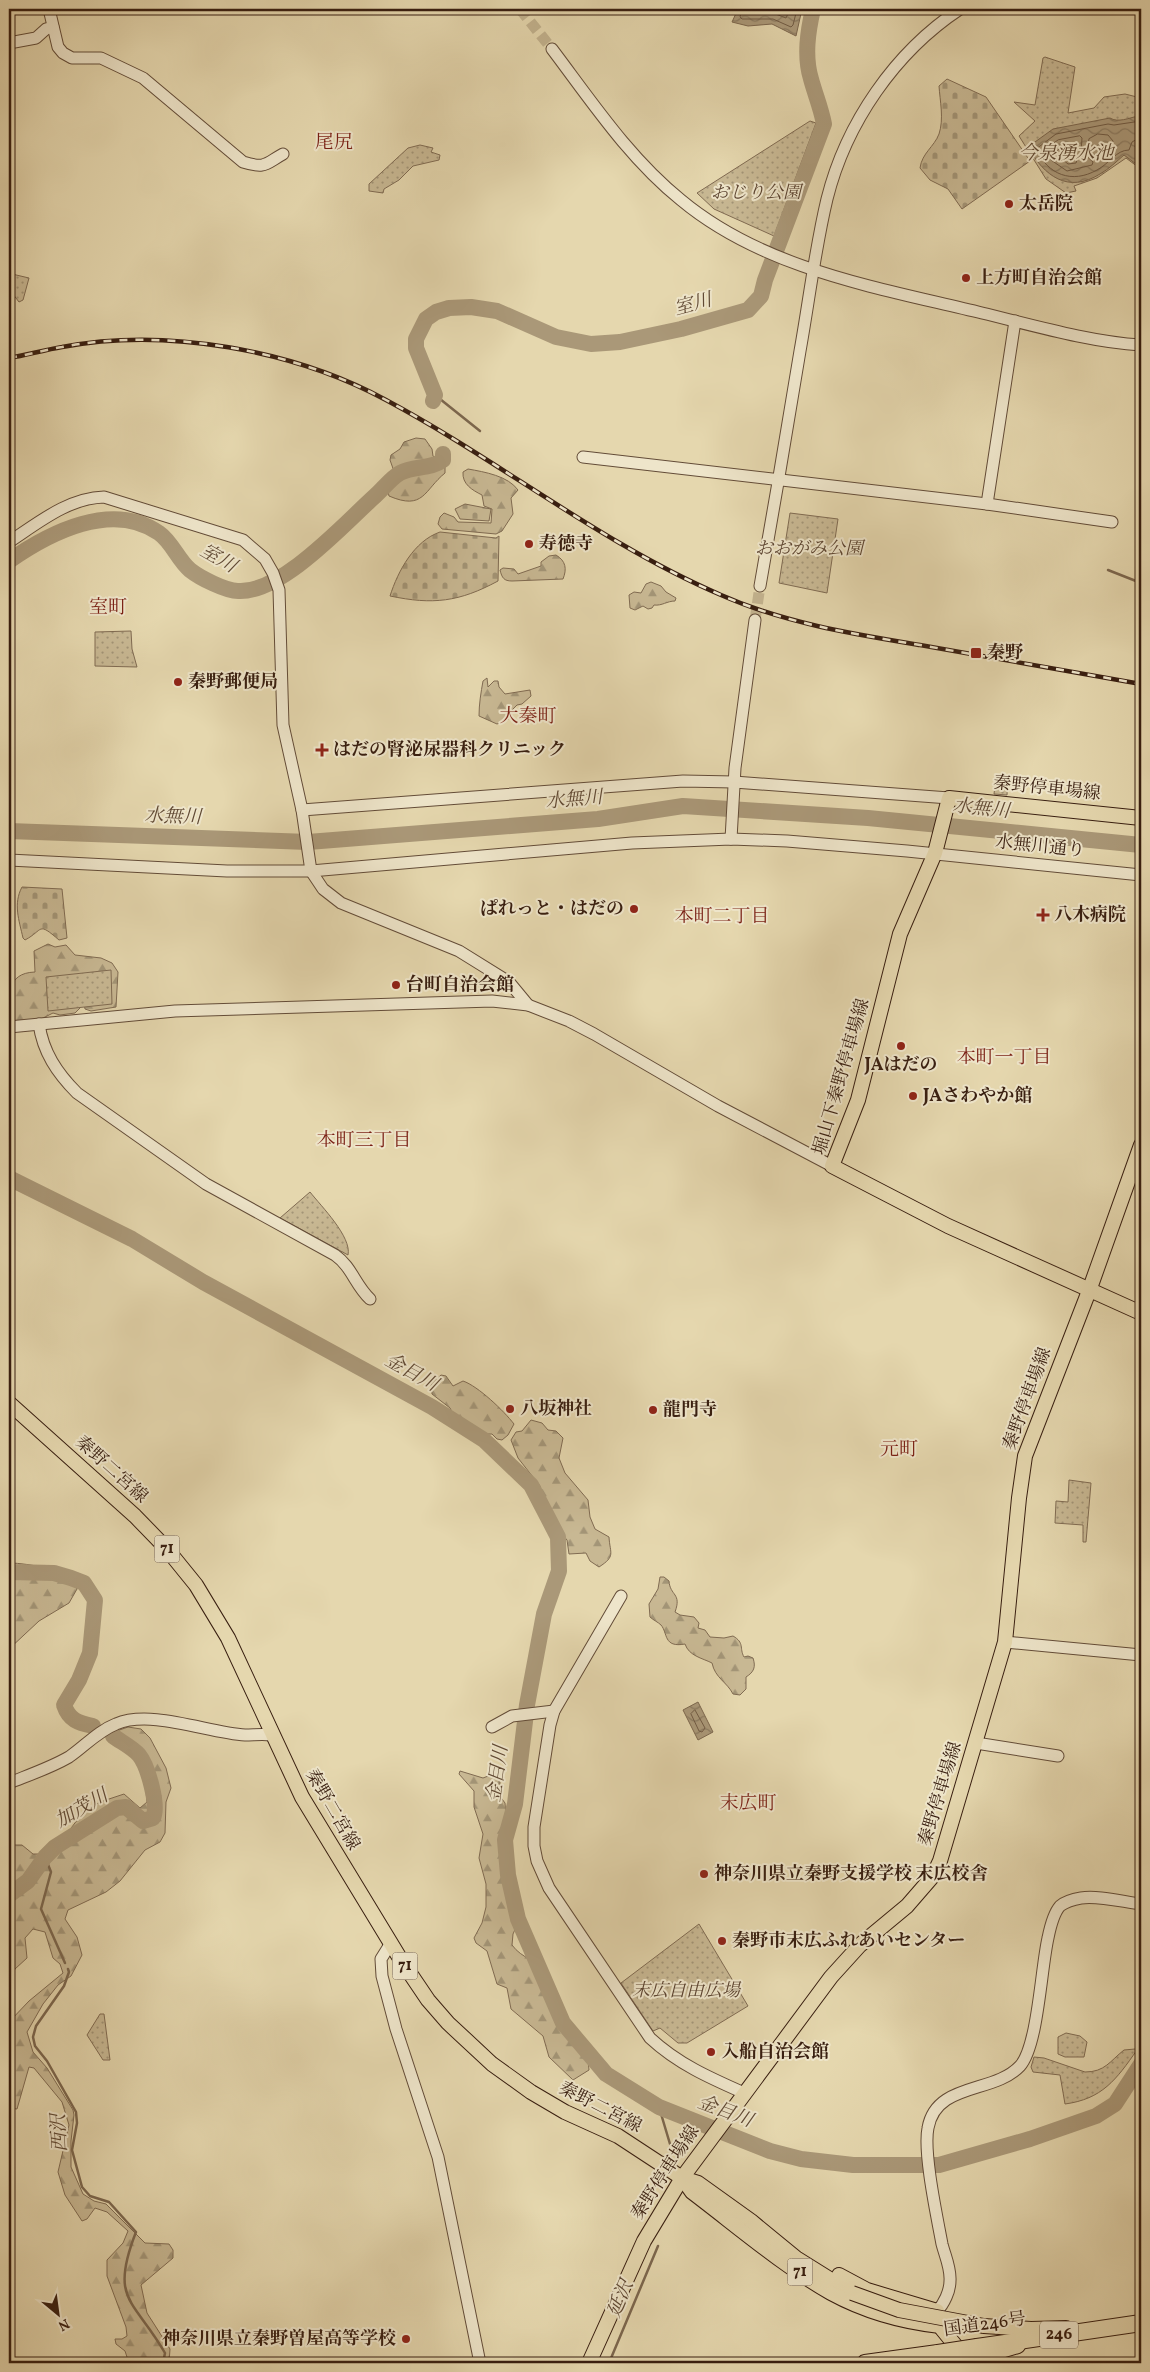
<svg xmlns="http://www.w3.org/2000/svg" width="1150" height="2372" font-family="Vollkorn,'Noto Serif JP',serif">
<defs>
<pattern id="forest-firs" width="22" height="20" patternUnits="userSpaceOnUse" patternTransform="scale(1.25)"><rect width="22" height="20" fill="#c8b893"/><path d="M5 1l3.5 6h-7zM16 11l3.5 6h-7z" fill="#a39577"/></pattern>
<pattern id="cemetery-stones" width="16" height="16" patternUnits="userSpaceOnUse" patternTransform="scale(1.25)"><rect width="16" height="16" fill="#c8b893"/><path d="M2 7V4a2 2 0 0 1 4 0v3zM10 15v-3a2 2 0 0 1 4 0v3z" fill="#a39577"/></pattern>
<pattern id="park-dots" width="8" height="8" patternUnits="userSpaceOnUse" patternTransform="scale(1.25)"><rect width="8" height="8" fill="#c8b893"/><path d="M2 2h.1M6 6h.1" fill="none" stroke="#a39577" stroke-width="1.8" stroke-linecap="round"/></pattern>
<pattern id="water-waves" width="16" height="10" patternUnits="userSpaceOnUse" patternTransform="scale(1.25)"><rect width="16" height="10" fill="#aa9878"/><path d="M0 5q4-4 8 0t8 0" fill="none" stroke="#8b7b61"/></pattern>
</defs>
<rect width="100%" height="100%" fill="#e5d7ae"/>
<filter id="stains"><feTurbulence type="fractalNoise" baseFrequency=".004" numOctaves="4"/><feColorMatrix values="0 0 0 0 .2 0 0 0 0 .09 0 0 0 0 .02 0 0 0 .5 -.17"/></filter>
<radialGradient id="worn" r=".72"><stop offset=".6" stop-color="#630" stop-opacity="0"/><stop offset="1" stop-color="#630" stop-opacity=".3"/></radialGradient>
<g fill="url(#forest-firs)" stroke="#806b52">
<path d="M416 438 425 439 432 449 433 456 445 466V473C424 490 424 511 389 496L387 487 396 477 390 460 391 455 400 449 404 442Z"/>
<path d="M468 469C485 472 508 476 518 490L511 498 513 514 502 531 496 534 442 529 438 524 440 517 444 513 454 517 458 522 491 523 492 509 484 506 482 495C472 490 462 484 463 472Z"/>
<path d="M556 555C566 561 567 569 563 579L512 581C504 581 502 578 500 570L503 568 514 569 518 574 541 566V562L549 556Z"/>
<path d="M651 582 661 586 666 592 676 598 675 601C667 601 662 606 654 605L652 608 648 609 643 606 635 610 630 608 629 595 634 592 641 593 646 584Z"/>
<path d="M487 678 488 687 494 681H498L499 687 505 694 530 690 531 696 522 704 517 705 511 711 509 719 497 724 479 716C479 704 481 692 483 681Z"/>
<path d="M48 944 55 947 66 945 75 955 101 958 112 963 118 972 116 1007 91 1011 85 1009 84 1004 75 1013 60 1015 53 1013 41 1019 12 1022 9 1020C9 998 5 973 35 972L34 951Z"/>
<path d="M441 1375 446 1376 453 1386 463 1381C478 1386 504 1411 514 1424L508 1435 502 1440 497 1439 492 1434C480 1435 475 1429 466 1422 463 1421 458 1420 455 1418L450 1408 432 1394 431 1384Z"/>
<path d="M531 1420 542 1423 548 1430 556 1431 563 1438 559 1458 565 1473 588 1500 590 1517 595 1529 609 1537C610 1554 616 1556 599 1567L590 1561 586 1553 569 1554 567 1540 554 1525 539 1496 540 1486 518 1458 511 1440 516 1432 522 1431Z"/>
<path d="M9 1556 13 1563C37 1565 62 1569 77 1589L69 1603 39 1621 9 1649Z"/>
<path d="M660 1577H664L669 1581C670 1596 682 1593 675 1612L680 1615 694 1617 699 1623 698 1628 705 1630 710 1637 724 1638 733 1636C745 1643 739 1648 744 1657L748 1656 753 1658C756 1667 754 1672 746 1677V1689L740 1695 733 1694C727 1682 715 1678 712 1663 702 1658 689 1656 685 1644 663 1648 668 1633 661 1625 658 1622 653 1620 650 1617L649 1604 658 1589Z"/>
<path d="M128 1727 141 1729 150 1738 166 1768 171 1788 166 1802 165 1833 160 1842 145 1850 120 1881 106 1892 68 1910 65 1919 77 1937 82 1955 71 1976 58 1985 43 2004 27 2032 33 2052 47 2068 73 2110 74 2115 71 2141V2167L83 2194 94 2201 106 2204 145 2243 169 2244 173 2250V2258L141 2285 147 2313 170 2349 169 2363H129L125 2351 116 2344 115 2339H122L127 2336 126 2327 107 2276V2260L123 2243 128 2231 107 2212 95 2208 87 2219 82 2221 65 2195 58 2172 69 2125 62 2102 34 2068 29 2067 17 2109 9 2108V2022L29 2001 63 1973 60 1964 53 1958 45 1932 33 1929 25 1938 27 1958 15 1969 9 1979V1845H22L33 1854H48L55 1843 62 1840 84 1811 100 1802 124 1794 140 1808 147 1802C145 1781 145 1762 126 1749 121 1744 114 1745 109 1739L111 1733Z"/>
<path d="M460 1771 483 1778 496 1773 500 1782 499 1795 505 1803 509 1858 504 1875 506 1884 512 1885 515 1889 510 1902 518 1909 521 1916 513 1934 512 1945C522 1959 537 1959 548 1977 545 1993 551 1996 549 2009L564 2018 567 2023 566 2034C578 2039 589 2056 589 2070L573 2080 549 2057 543 2036 511 2009 507 1988 497 1984 487 1951 476 1943 474 1938 482 1923 486 1907V1884L479 1858 483 1834 474 1807V1791L459 1774Z"/>
</g>
<g fill="url(#cemetery-stones)" stroke="#806b52">
<path d="M947 79 986 97 1030 161 962 209 948 189 930 180 920 168C922 153 934 147 939 134 944 119 940 101 939 86Z"/>
<polygon points="465,504 491,509 489,521 460,519 455,509"/>
<path d="M440 532 496 538 499 536 498 581C459 602 433 605 390 596 398 571 414 541 440 532Z"/>
<path d="M22 887 62 889 67 938 59 940C37 921 44 930 25 940L23 938C19 920 13 904 22 887Z"/>
</g>
<g fill="url(#park-dots)" stroke="#806b52">
<polygon points="1045,57 1075,67 1068,113 1094,108 1104,97 1125,94 1141,98 1141,145 1138,147 1141,152 1141,163 1138,167 1126,158 1097,178 1074,186 1076,191 1066,193 1046,179 1019,136 1035,121 1014,102 1035,105 1043,58"/>
<polygon points="810,121 816,123 774,236 714,209 697,193"/>
<polygon points="420,145 433,148 431,152 440,155 439,160 413,166 399,180 384,189 383,193 369,191 369,184 408,148"/>
<polygon points="12,274 29,278 23,300 19,302 9,289"/>
<polygon points="790,513 838,519 827,593 779,583"/>
<polygon points="131,631 132,649 137,667 95,666 95,632"/>
<polygon points="996,778 1008,779 1007,795 994,794"/>
<polygon points="111,970 112,1004 48,1011 46,977"/>
<path d="M310 1192C321 1206 352 1237 348 1255L280 1218Z"/>
<polygon points="1069,1480 1091,1483 1086,1542 1083,1542 1083,1525 1055,1523 1056,1501 1068,1502"/>
<polygon points="699,1924 748,2006 687,2043 678,2043 660,2028 653,2031 621,1983"/>
<polygon points="100,2014 104,2014 110,2060 103,2060 87,2035"/>
<polygon points="1066,2033 1080,2036 1087,2042 1084,2057 1065,2057 1058,2054 1058,2037"/>
<path d="M1135 2049 1137 2050C1116 2080 1102 2099 1065 2104L1060 2075 1033 2072 1031 2067 1034 2057 1044 2058 1085 2072C1105 2072 1110 2061 1124 2050Z"/>
</g>
<g fill="url(#water-waves)" stroke="#7c674e">
<polygon points="738,9 802,9 796,36 772,24 748,26 732,22"/>
<path d="M1138 116 1141 117V141L1135 146 1141 160 1136 164 1124 155C1117 161 1109 169 1100 174 1068 194 1044 176 1028 147L1053 129 1110 118C1118 123 1129 118 1138 116Z"/>
<polygon points="698,1702 713,1732 698,1740 683,1710"/>
</g>
<g fill="none" stroke-linecap="round" stroke-linejoin="round">
<g stroke="#715b44" stroke-width="1">
<polyline points="742,9 740,17 742,19 773,19 791,27 793,25 797,9"/>
<polyline points="749,9 751,14 773,13 786,18 790,9"/>
<path d="M1141 121 1114 125 1108 124 1056 134 1036 149C1048 175 1072 184 1097 170 1109 164 1116 150 1129 150L1132 142 1141 137"/>
<path d="M1098 134 1108 135 1113 141C1111 153 1104 155 1093 155L1087 148 1089 139Z"/>
<polygon points="1080,136 1082,138 1081,151 1093,162 1092,165 1067,171 1051,160 1044,152 1045,149 1058,140"/>
<polygon points="1072,145 1077,160 1076,163 1068,164 1055,153 1061,147"/>
<polygon points="695,1710 705,1728 702,1732 699,1731 691,1714"/>
</g>
<g stroke="#7c674e" stroke-width="2.5">
<polyline points="435,395 480,431"/>
<polyline points="1108,570 1141,583"/>
<polyline points="45,1857 51,1872 41,1909 65,1963"/>
<path d="M68 1969 69 1972 64 1986 36 2026 33 2037 35 2046 47 2061 76 2112 77 2123 72 2150 82 2187 90 2196 109 2202 136 2232C109 2301 134 2299 165 2353L163 2363"/>
<polyline points="659,2107 670,2144"/>
<polyline points="609,2363 658,2246"/>
</g>
<g stroke="#aa9878" stroke-width="16">
<path d="M433 401 435 395 416 348V339L426 319 436 312 449 308 471 307 497 311 556 337 591 344 620 342 681 329 748 310 761 296 765 280 824 124C821 108 815 94 811 79 804 56 808 31 813 9"/>
<path d="M9 561C49 533 112 500 159 533 172 542 178 560 190 570 200 578 226 591 238 591 281 594 345 523 375 496 383 489 391 478 400 473 414 465 430 470 443 460V454"/>
<polyline points="9,831 308,842 598,819 683,806 868,818 1141,845"/>
<polyline points="9,1178 132,1239 203,1282 432,1407 484,1440 531,1485 558,1537 559,1571 544,1614 527,1705 515,1804 505,1840 508,1875 518,1919 563,2023 606,2074 659,2107 770,2151 801,2159 853,2165 939,2165 1030,2139 1096,2116 1115,2104 1141,2064"/>
<path d="M9 1570V1572L54 1573 71 1578 84 1583 95 1600 90 1653 79 1680 64 1705C69 1720 78 1723 93 1726"/>
<path d="M9 1895 28 1881 45 1857 55 1847 117 1808 126 1807 143 1821 153 1818C159 1806 148 1766 139 1755 132 1747 121 1742 113 1736"/>
</g>
<g stroke="#c2b28e" stroke-width="11" stroke-dasharray="11 5.5" stroke-linecap="butt">
<polyline points="520,9 552,49"/>
<polyline points="755,620 760,586"/>
</g>
<defs>
<g id="minor">
<path d="M49 9 58 47 63 53 72 58H101L143 78 243 162C266 169 265 164 283 154"/>
<polyline points="9,43 36,38 46,29 53,27"/>
<path d="M552 49C592 102 629 158 681 200 765 270 880 288 982 313 1032 325 1090 342 1141 345"/>
<polyline points="583,457 987,504 1112,522"/>
<polyline points="987,504 1015,321"/>
<path d="M9 542C38 523 68 498 104 497L243 540 265 559 273 573 279 590 283 725 302 810 311 871 323 889 341 903 459 951 509 982 528 1005"/>
<path d="M760 586C774 508 787 429 800 351 809 301 815 249 827 199 846 123 895 52 960 9"/>
<polyline points="302,810 683,781 734,782 949,798"/>
<polyline points="731,839 735,768 755,620"/>
<polyline points="9,860 227,871 311,871 632,843 731,839 787,841 907,851 1141,875"/>
<path d="M39 1024C43 1052 57 1073 77 1093L206 1184 335 1255C352 1267 355 1285 370 1299"/>
<polyline points="9,1027 175,1011 492,1001 528,1005 569,1021 594,1034 718,1106 832,1166"/>
<path d="M621 1596 554 1711 550 1725 534 1827V1846L537 1861 549 1888 650 2038C678 2064 710 2078 744 2093"/>
<polyline points="1005,1642 1141,1655"/>
<polyline points="492,1727 512,1716 554,1711"/>
<polyline points="976,1743 1058,1756"/>
<path d="M9 1783C29 1775 50 1768 69 1757 85 1746 98 1731 116 1724 151 1709 209 1733 245 1735 254 1735 262 1734 272 1735"/>
<polyline points="391,1943 381,1959 382,1976 396,2029 438,2157 480,2363"/>
<path d="M937 2311C944 2304 950 2291 950 2281 951 2268 945 2256 942 2244 937 2217 923 2152 928 2128 936 2082 994 2094 1020 2066 1038 2046 1041 1968 1048 1938 1050 1928 1053 1914 1060 1906 1065 1902 1075 1899 1081 1898 1097 1895 1124 1902 1141 1904"/>
</g>
<g id="major">
<polyline points="1141,818 949,798 935,853 900,934 858,1100 832,1166 948,1226 1141,1313"/>
<polyline points="9,1403 135,1516 166,1548 196,1585 228,1638 302,1797 401,1960 428,2000 448,2023 492,2064 531,2092 565,2112 618,2136 682,2178 698,2183 751,2221 796,2258 852,2293"/>
<path d="M682 2178 692 2192C737 2226 782 2265 831 2293 864 2311 903 2322 940 2326"/>
<polyline points="839,2275 867,2290 937,2311 942,2329 964,2356"/>
<polyline points="984,2326 1031,2329 1066,2328"/>
<polyline points="984,2356 1018,2346"/>
<polyline points="589,2363 644,2241 682,2178 831,1977 860,1945 907,1906 933,1876 940,1861 1005,1642 1019,1498 1025,1456 1089,1291 1141,1145"/>
</g>
<g id="highway">
<polyline points="977,2347 1141,2323"/>
<polyline points="865,2363 938,2353"/>
</g>
</defs>
<use href="#minor" stroke="#634c38" stroke-width="13"/>
<use href="#major" stroke="#381e10" stroke-width="16"/>
<use href="#highway" stroke="#381e10" stroke-width="18"/>
<use href="#minor" stroke="#eee5ca" stroke-width="11"/>
<use href="#major" stroke="#e5d7ae" stroke-width="14"/>
<use href="#highway" stroke="#e5d7ae" stroke-width="16"/>
<defs>
<path id="rail" d="M9 358C27 355 44 350 62 347 166 327 294 350 386 400 500 461 602 544 721 595 784 623 853 634 920 645 994 658 1068 671 1141 684"/>
</defs>
<use href="#rail" stroke="#381e10" stroke-width="4.5"/>
<use href="#rail" stroke="#eee5ca" stroke-width="2.5" stroke-dasharray="8" stroke-linecap="butt"/>
<defs>
<g id="major-bridge">
<polyline points="852,2293 899,2310 984,2326"/>
<polyline points="951,2363 984,2356"/>
</g>
<polyline id="highway-bridge" points="938,2353 977,2347"/>
</defs>
<use href="#major-bridge" stroke="#381e10" stroke-width="16" stroke-linecap="butt"/>
<use href="#highway-bridge" stroke="#381e10" stroke-width="18" stroke-linecap="butt"/>
<use href="#major-bridge" stroke="#e5d7ae" stroke-width="14"/>
<use href="#highway-bridge" stroke="#e5d7ae" stroke-width="16"/>
</g>
<g fill="#8f2418" stroke="#eee5ca" stroke-width="2">
<circle cx="1009" cy="204" r="5"/>
<circle cx="966" cy="278" r="5"/>
<circle cx="529" cy="544" r="5"/>
<rect x="970" y="647" width="12" height="12" rx="2.5"/>
<circle cx="178" cy="682" r="5"/>
<path d="M319.5 742.5h5v5h5v5h-5v5h-5v-5h-5v-5h5z"/>
<circle cx="634" cy="909" r="5"/>
<path d="M1040.5 907.5h5v5h5v5h-5v5h-5v-5h-5v-5h5z"/>
<circle cx="396" cy="985" r="5"/>
<circle cx="901" cy="1046" r="5"/>
<circle cx="913" cy="1096" r="5"/>
<circle cx="510" cy="1409" r="5"/>
<circle cx="653" cy="1410" r="5"/>
<circle cx="704" cy="1874" r="5"/>
<circle cx="722" cy="1941" r="5"/>
<circle cx="711" cy="2052" r="5"/>
<circle cx="406" cy="2339" r="5"/>
</g>
<g text-anchor="middle" dominant-baseline="central" stroke-width="4" stroke-linejoin="round" paint-order="stroke">
<g fill="#eee5ca" stroke="#6f5a48" stroke-width="1">
<rect x="154.5" y="1535.5" width="25" height="27" rx="4"/>
<rect x="392.5" y="1952.5" width="25" height="27" rx="4"/>
<rect x="787.5" y="2258.5" width="25" height="27" rx="4"/>
<rect x="1040" y="2321.5" width="38" height="27" rx="4"/>
</g>
<g font-size="16" font-weight="bold" fill="#381e10">
<text x="167" y="1549">71</text>
<text x="405" y="1966">71</text>
<text x="800" y="2272">71</text>
<text x="1059" y="2335">246</text>
</g>
<g font-size="18" font-style="italic" fill="#5c4431" stroke="#eee5ca">
<text x="756" y="193">おじり公園</text>
<text x="809" y="549">おおがみ公園</text>
<text x="686" y="1991">末広自由広場</text>
</g>
<g font-size="18" font-weight="bold" fill="#381e10" stroke="#eee5ca" text-anchor="start">
<text x="1019" y="204">太岳院</text>
<text x="976" y="278">上方町自治会館</text>
<text x="539" y="544">寿徳寺</text>
<text x="987" y="653">秦野</text>
<text x="188" y="682">秦野郵便局</text>
<text x="333" y="750">はだの腎泌尿器科クリニック</text>
<text x="624" y="909" text-anchor="end">ぱれっと・はだの</text>
<text x="1054" y="915">八木病院</text>
<text x="406" y="985">台町自治会館</text>
<text x="901" y="1065" text-anchor="middle">JAはだの</text>
<text x="923" y="1096">JAさわやか館</text>
<text x="520" y="1409">八坂神社</text>
<text x="663" y="1410">龍門寺</text>
<text x="714" y="1874">神奈川県立秦野支援学校 末広校舎</text>
<text x="732" y="1941">秦野市末広ふれあいセンター</text>
<text x="721" y="2052">入船自治会館</text>
<text x="396" y="2339" text-anchor="end">神奈川県立秦野曽屋高等学校</text>
</g>
<g font-size="18" fill="#381e10" stroke="#eee5ca">
<text transform="translate(1047 789) rotate(6)">秦野停車場線</text>
<text transform="translate(1040 847) rotate(6)">水無川通り</text>
<text transform="translate(842 1077) rotate(-74)">堀山下秦野停車場線</text>
<text transform="translate(1028 1399) rotate(-70)">秦野停車場線</text>
<text transform="translate(111 1470) rotate(42)">秦野二宮線</text>
<text transform="translate(941 1794) rotate(-73)">秦野停車場線</text>
<text transform="translate(332 1810) rotate(60)">秦野二宮線</text>
<text transform="translate(600 2108) rotate(27)">秦野二宮線</text>
<text transform="translate(666 2173) rotate(-57)">秦野停車場線</text>
<text transform="translate(985 2325) rotate(-8)">国道246号</text>
</g>
<g font-size="19" fill="#7a1f14" stroke="#eee5ca">
<text x="334" y="143">尾尻</text>
<text x="108" y="608">室町</text>
<text x="528" y="717">大秦町</text>
<text x="722" y="917">本町二丁目</text>
<text x="1004" y="1058">本町一丁目</text>
<text x="364" y="1141">本町三丁目</text>
<text x="899" y="1450">元町</text>
<text x="748" y="1804">末広町</text>
</g>
<g font-size="19" font-style="italic" fill="#604934" stroke="#eee5ca">
<text x="1066" y="154">今泉湧水池</text>
<text transform="translate(693 305) rotate(-15)">室川</text>
<text transform="translate(218 559) rotate(30)">室川</text>
<text transform="translate(574 800) rotate(-5)">水無川</text>
<text transform="translate(981 809) rotate(6)">水無川</text>
<text transform="translate(173 817) rotate(2)">水無川</text>
<text transform="translate(411 1373) rotate(29)">金目川</text>
<text transform="translate(498 1774) rotate(-82)">金目川</text>
<text transform="translate(82 1809) rotate(-30)">加茂川</text>
<text transform="translate(725 2112) rotate(21)">金目川</text>
<text transform="translate(60 2133) rotate(-93)">西沢</text>
<text transform="translate(621 2299) rotate(-67)">延沢</text>
</g>
</g>
<rect width="1150" height="2372" fill="none" stroke="#e5d7ae" stroke-width="30"/>
<rect x="10" y="10" width="1130" height="2352" fill="none" stroke="#381e10" stroke-width="2.5"/>
<rect x="15" y="15" width="1120" height="2342" fill="none" stroke="#381e10"/>
<g transform="translate(58 2314) rotate(151)" stroke="#eee5ca" stroke-width="4" paint-order="stroke">
<path d="M0-4L9 19L0 12L-9 19Z" fill="#381e10"/>
<text y="-8" font-size="14" font-weight="bold" text-anchor="middle" fill="#381e10">N</text>
</g>
<rect width="100%" height="100%" filter="url(#stains)"/>
<rect width="100%" height="100%" fill="url(#worn)"/>
</svg>
